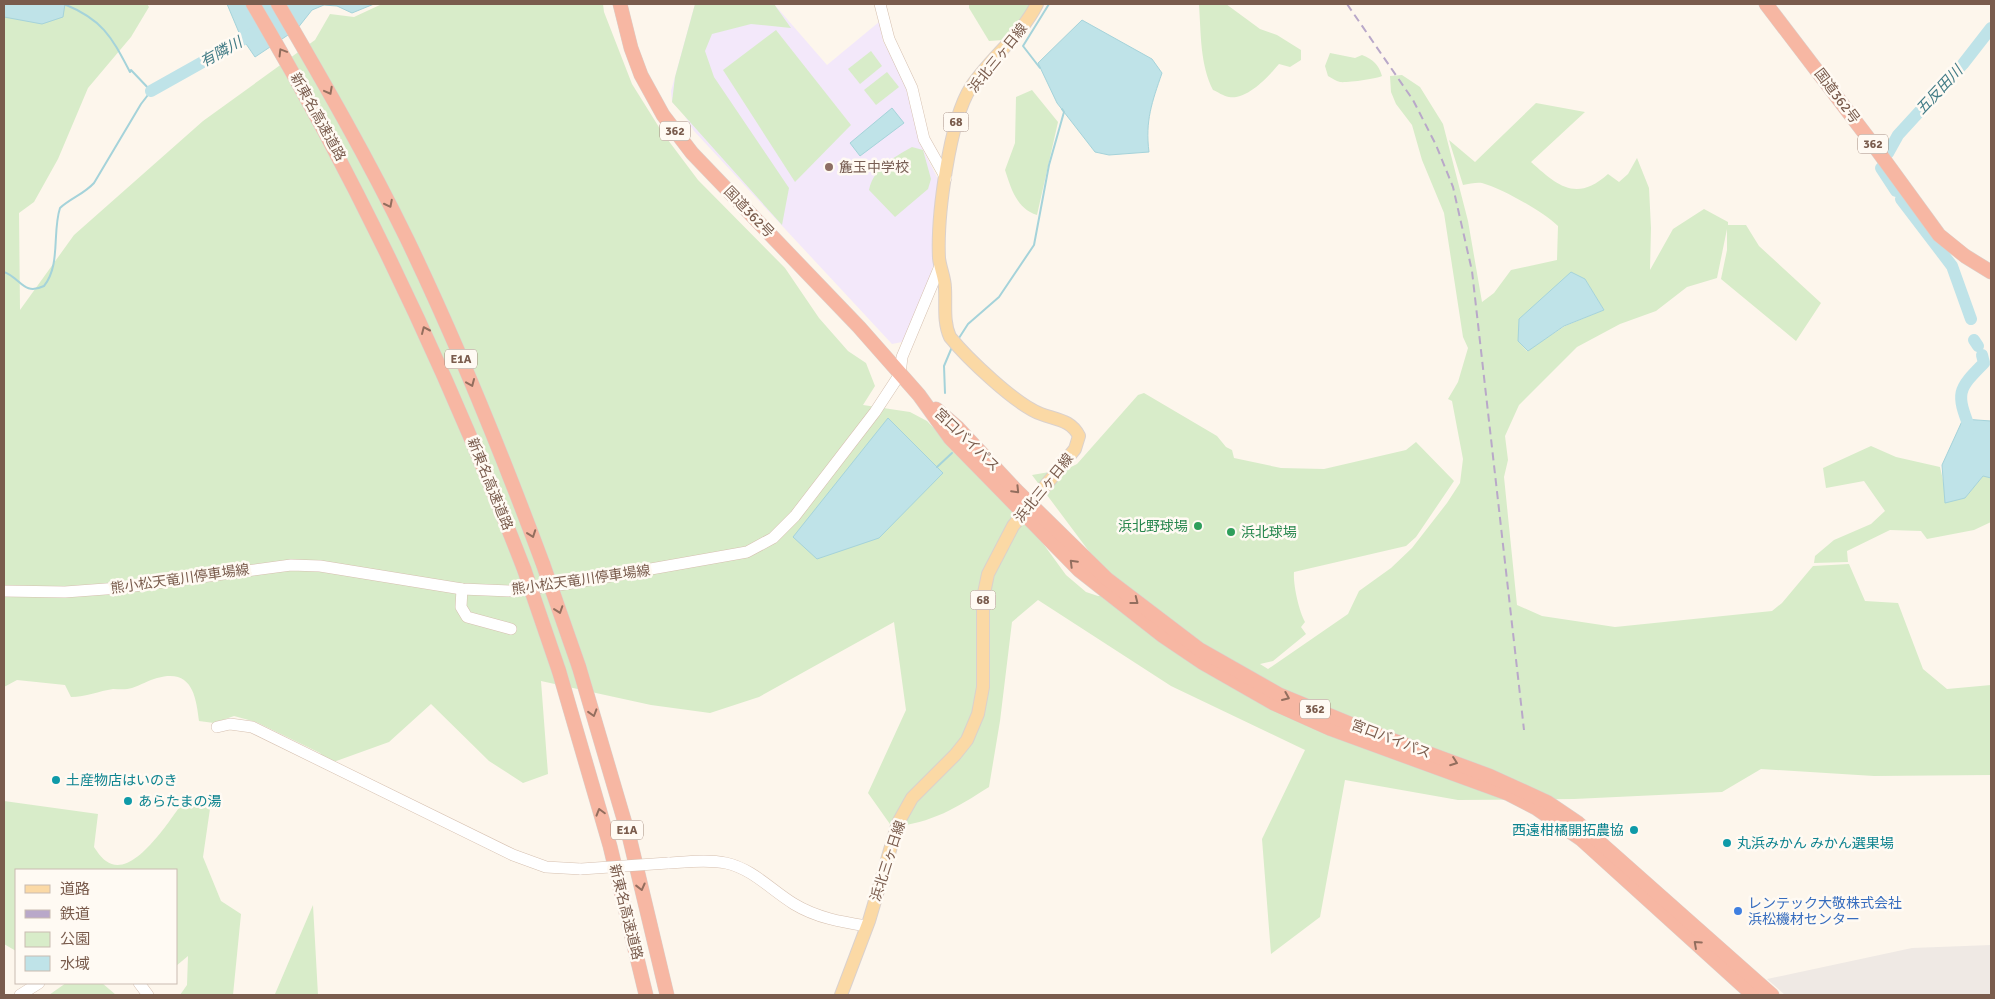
<svg xmlns="http://www.w3.org/2000/svg" width="1995" height="999" font-family="Signika,'Noto Sans JP',sans-serif">
<rect width="100%" height="100%" fill="#fdf6ec"/>
<polygon fill="#efe9e4" points="1991,945 1991,995 1785,995 1767,979 1912,948"/>
<polygon fill="#f3e8fa" points="695,4 774,4 827,65 879,22 883,41 905,84 920,144 938,179 940,188 933,266 927,286 902,342 892,344 694,131 683,113 672,102 671,91"/>
<g fill="#d8ecc9" fill-rule="evenodd">
<path d="M4 4H147L149 7 131 37 88 88 58 159 34 202 19 213 20 310 74 235 203 121 315 40 330 14 354 17 382 4H603L604 12 632 84 662 132 698 180 785 268 819 318 848 351 866 363 875 386 863 405 910 412 927 421 1039 538 1066 575 1086 592 1098 596 1112 595 1097 562 1032 475 1067 469 1077 464 1138 395 1144 393 1217 436 1226 447 1232 450 1234 458 1281 468 1324 469 1406 450 1416 442 1454 481 1416 537 1406 546 1294 572C1293 585 1299 611 1305 622L1301 627 1306 634 1273 661 1260 664 1268 669 1348 614 1359 591 1391 568 1412 548 1447 503 1460 483 1463 459 1452 401 1448 399 1458 382 1468 348 1463 337 1444 213 1422 160 1412 125 1396 104 1391 92 1390 76 1402 75 1420 87 1443 124 1468 221 1482 302 1494 293 1511 270 1557 260 1558 226C1542 211 1503 189 1482 183 1477 182 1469 184 1463 185L1449 140 1475 162 1536 103 1585 112 1531 162C1557 185 1576 203 1608 174L1619 182 1628 174 1637 158 1649 188 1651 228 1650 270 1673 229 1704 209 1728 222V225H1746L1759 246 1821 303 1796 341 1721 279 1727 250V229L1717 278 1687 287 1656 311 1620 324 1577 347 1519 405 1505 436 1508 460 1504 477 1517 605 1542 616 1615 627 1772 611 1782 603 1813 566 1849 564 1865 601 1898 603 1923 669 1947 689 1991 685V775L1874 776 1761 769 1722 792 1574 799 1458 800 1345 780 1320 917 1271 954 1262 839 1305 750 1171 686 1038 600 1012 622 1000 721 989 787C956 808 932 823 892 827L868 793 906 710 894 622 759 697 710 713 651 705 541 681 548 774 523 783 489 761 431 704 389 742 328 764 320 753 256 722 234 716 214 723 199 721C196 696 192 668 157 678 149 680 141 685 132 688 126 690 119 689 113 689 99 691 86 697 71 697L65 685 17 680 4 687ZM1585 279 1604 310 1565 326 1527 351 1518 341Z"/>
<polygon points="695,4 774,4 791,28 751,24 712,34 705,51 714,77 789,188 782,225 672,102 675,77"/>
<polygon points="969,4 1037,4 1003,40 989,41 969,8"/>
<path d="M1202 4H1226L1260 29 1277 35 1301 50V60L1290 67 1279 64C1268 77 1247 100 1229 97 1223 96 1218 92 1213 90 1200 65 1201 33 1199 5Z"/>
<polygon points="776,30 851,125 795,182 723,70"/>
<polygon points="871,51 882,66 860,84 848,69"/>
<path d="M1330 53 1355 58 1362 55C1374 60 1378 64 1382 76 1377 79 1345 83 1340 82 1336 81 1332 78 1328 76L1325 66Z"/>
<polygon points="887,72 899,87 876,105 864,90"/>
<path d="M1032 90 1058 122 1037 215C1016 208 1011 188 1005 170L1015 143 1016 97Z"/>
<path d="M912 147 923 150 931 179 928 189 895 217 869 190C874 167 893 158 912 147Z"/>
<polygon points="1871,446 1896,457 1940,467 1948,502 1965,498 1983,476 1991,478 1991,522 1974,530 1927,539 1921,531 1890,530 1847,551 1848,562 1814,563 1815,556 1834,540 1871,524 1885,511 1864,481 1826,488 1823,468"/>
<path d="M212 795 203 857 221 901 241 914 233 995H180L187 985 188 956 176 966V870H16V951L4 944V801L98 814 94 847C97 851 101 858 106 861 134 882 173 814 187 797Z"/>
<polygon points="313,905 318,995 274,995 275,994"/>
<polygon points="66,983 102,983 116,995 49,995"/>
</g>
<g fill="#bfe3e8" stroke="#a5d3da">
<polygon points="4,4 65,4 63,17 42,24 4,17"/>
<polygon points="227,4 374,4 352,13 337,6 324,5 312,10 297,29 255,57 240,35"/>
<path d="M1082 20 1152 59 1162 73C1152 102 1145 121 1149 152L1109 155 1095 152 1057 103 1038 63Z"/>
<polygon points="892,108 904,123 860,156 850,143"/>
<polygon points="1571,272 1585,279 1604,310 1564,326 1528,351 1518,341 1519,319"/>
<polygon points="888,418 943,473 879,538 817,559 793,537"/>
<polygon points="1963,419 1991,421 1991,478 1983,476 1965,498 1945,503 1942,465"/>
</g>
<g fill="none" stroke-linecap="round" stroke-linejoin="round">
<g stroke="#a5d3da" stroke-width="2">
<polyline points="1040,68 1023,46 1049,4"/>
<path d="M4 272C21 278 23 296 44 286 61 265 52 232 60 208 71 198 84 194 94 183L141 104 151 91 131 70 130 72C111 36 103 20 64 4"/>
<polyline points="959,338 968,324 999,297 1034,245 1049,165 1064,112 1062,109"/>
<polyline points="945,393 944,366 952,347"/>
<polyline points="937,467 952,453"/>
</g>
<g stroke="#bfe3e8" stroke-width="12">
<polyline points="151,91 258,31"/>
<polyline points="1888,153 1898,135 1963,64 1991,28"/>
<polyline points="1881,168 1896,191"/>
<polyline points="1901,199 1952,266 1971,319"/>
<polyline points="1974,340 1978,346"/>
<path d="M1970 429C1956 393 1957 390 1984 363L1982 355"/>
</g>
<defs>
<g id="secondary">
<polyline points="880,4 889,39 912,88 924,139 946,178"/>
<polyline points="462,589 461,607 467,617 511,629"/>
<polyline points="4,591 65,592 119,588 291,565 320,566 462,589 513,591 566,584 747,552 773,538 795,516 875,412 900,374 902,357 940,266"/>
<polyline points="217,727 230,724 252,727 513,855 546,867 581,869"/>
<path d="M668 863C687 862 707 859 726 863 753 869 771 890 794 904 817 918 842 922 867 926"/>
<polyline points="139,983 148,995"/>
<polyline points="20,995 39,983"/>
</g>
<path id="primary" d="M841 995 869 921 898 823 912 798 955 755 967 740 978 714 983 687V598L988 574 1013 526 1075 449 1079 436C1071 420 1057 420 1041 414 1016 405 967 358 950 337 943 322 946 304 945 288 945 278 940 268 939 258 937 217 949 121 971 87 991 57 1021 36 1037 4"/>
<g id="highway">
<path d="M253 4C360 185 448 373 524 569"/>
<path d="M278 4C323 81 368 159 407 239 458 345 502 454 543 564"/>
<polyline points="620,4 631,48 641,75 663,115 692,153 859,327 919,395 950,438 1079,570 1163,636 1203,663 1273,703 1331,729 1509,794 1536,808 1581,839 1753,995"/>
<polyline points="1766,4 1872,143 1939,235 1965,256 1991,272"/>
<polyline points="936,409 958,428 1016,490 1107,579 1199,649 1280,695 1365,730 1490,776 1547,802 1578,823 1772,995"/>
<polyline points="579,667 630,840 667,995"/>
<polyline points="559,671 610,846 646,995"/>
</g>
</defs>
<use href="#secondary" stroke="#d6c0b0" stroke-width="12"/>
<use href="#primary" stroke="#dad1cd" stroke-width="14"/>
<use href="#highway" stroke="#dad1cd" stroke-width="15"/>
<use href="#secondary" stroke="#fff" stroke-width="11"/>
<use href="#primary" stroke="#fbd9a5" stroke-width="12"/>
<use href="#highway" stroke="#f7b7a3" stroke-width="14"/>
<polyline stroke="#b9a8c9" stroke-width="2" stroke-dasharray="8 5" stroke-linecap="butt" points="1347,4 1413,100 1436,145 1453,187 1472,271 1524,730"/>
<defs>
<polyline id="secondary-bridge" points="581,869 668,863"/>
<g id="highway-bridge">
<polyline points="543,564 579,667"/>
<polyline points="524,569 559,671"/>
</g>
</defs>
<use href="#secondary-bridge" stroke="#d6c0b0" stroke-width="12" stroke-linecap="butt"/>
<use href="#highway-bridge" stroke="#dad1cd" stroke-width="15" stroke-linecap="butt"/>
<use href="#secondary-bridge" stroke="#fff" stroke-width="11"/>
<use href="#highway-bridge" stroke="#f7b7a3" stroke-width="14"/>
</g>
<defs><path id="oneway-chevron" d="M-2-3.5L2.5 0L-2 3.5" fill="none" stroke-width="1.6" stroke-linecap="round" stroke-linejoin="round" transform="scale(1.25)"/></defs>
<g stroke="#936e5e">
<use href="#oneway-chevron" transform="translate(282 52) rotate(-121)"/>
<use href="#oneway-chevron" transform="translate(329 91) rotate(62)"/>
<use href="#oneway-chevron" transform="translate(389 204) rotate(63)"/>
<use href="#oneway-chevron" transform="translate(425 330) rotate(-114)"/>
<use href="#oneway-chevron" transform="translate(471 383) rotate(67)"/>
<use href="#oneway-chevron" transform="translate(1016 490) rotate(46)"/>
<use href="#oneway-chevron" transform="translate(532 534) rotate(70)"/>
<use href="#oneway-chevron" transform="translate(1073 563) rotate(-135)"/>
<use href="#oneway-chevron" transform="translate(1135 601) rotate(38)"/>
<use href="#oneway-chevron" transform="translate(559 610) rotate(71)"/>
<use href="#oneway-chevron" transform="translate(1286 697) rotate(23)"/>
<use href="#oneway-chevron" transform="translate(593 713) rotate(73)"/>
<use href="#oneway-chevron" transform="translate(1454 762) rotate(20)"/>
<use href="#oneway-chevron" transform="translate(600 812) rotate(-106)"/>
<use href="#oneway-chevron" transform="translate(641 887) rotate(76)"/>
<use href="#oneway-chevron" transform="translate(1697 944) rotate(-138)"/>
</g>
<circle fill="#8d6e63" stroke="#fffaf3" stroke-width="2" cx="829" cy="167" r="5"/>
<g fill="#2e9e5b" stroke="#fffaf3" stroke-width="2">
<circle cx="1198" cy="526" r="5"/>
<circle cx="1231" cy="532" r="5"/>
</g>
<g fill="#0f9aa8" stroke="#fffaf3" stroke-width="2">
<circle cx="56" cy="780" r="5"/>
<circle cx="128" cy="801" r="5"/>
<circle cx="1634" cy="830" r="5"/>
<circle cx="1727" cy="843" r="5"/>
</g>
<circle fill="#3f7fe0" stroke="#fffaf3" stroke-width="2" cx="1738" cy="911" r="5"/>
<g text-anchor="middle" dominant-baseline="central" stroke-width="5" stroke-linejoin="round" paint-order="stroke">
<g fill="#fffaf3" stroke="#a28b7f" stroke-width="1">
<rect x="943.5" y="112.5" width="25" height="19" rx="4"/>
<rect x="660" y="121.5" width="30" height="19" rx="4"/>
<rect x="1858" y="134.5" width="30" height="19" rx="4"/>
<rect x="445" y="349.5" width="32" height="19" rx="4"/>
<rect x="970.5" y="590.5" width="25" height="19" rx="4"/>
<rect x="1300" y="699.5" width="30" height="19" rx="4"/>
<rect x="611" y="820.5" width="32" height="19" rx="4"/>
</g>
<g font-size="12" font-weight="bold" fill="#7a5c4d">
<text x="956" y="122">68</text>
<text x="675" y="131">362</text>
<text x="1873" y="144">362</text>
<text x="461" y="359">E1A</text>
<text x="983" y="600">68</text>
<text x="1315" y="709">362</text>
<text x="627" y="830">E1A</text>
</g>
<g font-size="14" fill="#7a5c4d" stroke="#fffaf3">
<text transform="translate(998 58) rotate(-51)">浜北三ヶ日線</text>
<text transform="translate(1837 96) rotate(53)">国道362号</text>
<text transform="translate(318 117) rotate(61)">新東名高速道路</text>
<text transform="translate(749 212) rotate(46)">国道362号</text>
<text transform="translate(967 440) rotate(44)">宮口バイパス</text>
<text transform="translate(490 484) rotate(68)">新東名高速道路</text>
<text transform="translate(1044 488) rotate(-51)">浜北三ヶ日線</text>
<text transform="translate(180 579) rotate(-8)">熊小松天竜川停車場線</text>
<text transform="translate(581 580) rotate(-8)">熊小松天竜川停車場線</text>
<text transform="translate(1391 739) rotate(21)">宮口バイパス</text>
<text transform="translate(888 861) rotate(-72)">浜北三ヶ日線</text>
<text transform="translate(626 912) rotate(76)">新東名高速道路</text>
</g>
<g font-size="14" fill="#785e54" stroke="#fffaf3" text-anchor="start">
<text x="839" y="167">麁玉中学校</text>
</g>
<g font-size="14" fill="#27864d" stroke="#fffaf3" text-anchor="end">
<text x="1188" y="526">浜北野球場</text>
<text x="1241" y="532" text-anchor="start">浜北球場</text>
</g>
<g font-size="14" fill="#0d838f" stroke="#fffaf3" text-anchor="start">
<text x="66" y="780">土産物店はいのき</text>
<text x="138" y="801">あらたまの湯</text>
<text x="1624" y="830" text-anchor="end">西遠柑橘開拓農協</text>
<text x="1737" y="843">丸浜みかん みかん選果場</text>
</g>
<g font-size="14" fill="#366cbe" stroke="#fffaf3" text-anchor="start">
<text x="1748" y="903">レンテック大敬株式会社<tspan x="1748" dy="16">浜松機材センター</tspan></text>
</g>
<g font-size="15" font-style="italic" fill="#437c86" stroke="#fffaf3">
<text transform="translate(221 52) rotate(-29)">有隣川</text>
<text transform="translate(1939 90) rotate(-47)">五反田川</text>
</g>
</g>
<rect width="1995" height="999" fill="none" stroke="#7a5c4d" stroke-width="10"/>
<rect x="15" y="869" width="162" height="115" fill="#fffaf3" stroke="#cabbb1"/>
<rect x="25" y="885" width="25" height="8" fill="#fbd9a5" stroke="#cabbb1"/>
<text x="60" y="894" font-size="15" fill="#7a5c4d">道路</text>
<rect x="25" y="910" width="25" height="8" fill="#b9a8c9" stroke="#cabbb1"/>
<text x="60" y="919" font-size="15" fill="#7a5c4d">鉄道</text>
<rect x="25" y="932" width="25" height="15" fill="#d8ecc9" stroke="#cabbb1"/>
<text x="60" y="944" font-size="15" fill="#7a5c4d">公園</text>
<rect x="25" y="956" width="25" height="15" fill="#bfe3e8" stroke="#cabbb1"/>
<text x="60" y="969" font-size="15" fill="#7a5c4d">水域</text>
</svg>
